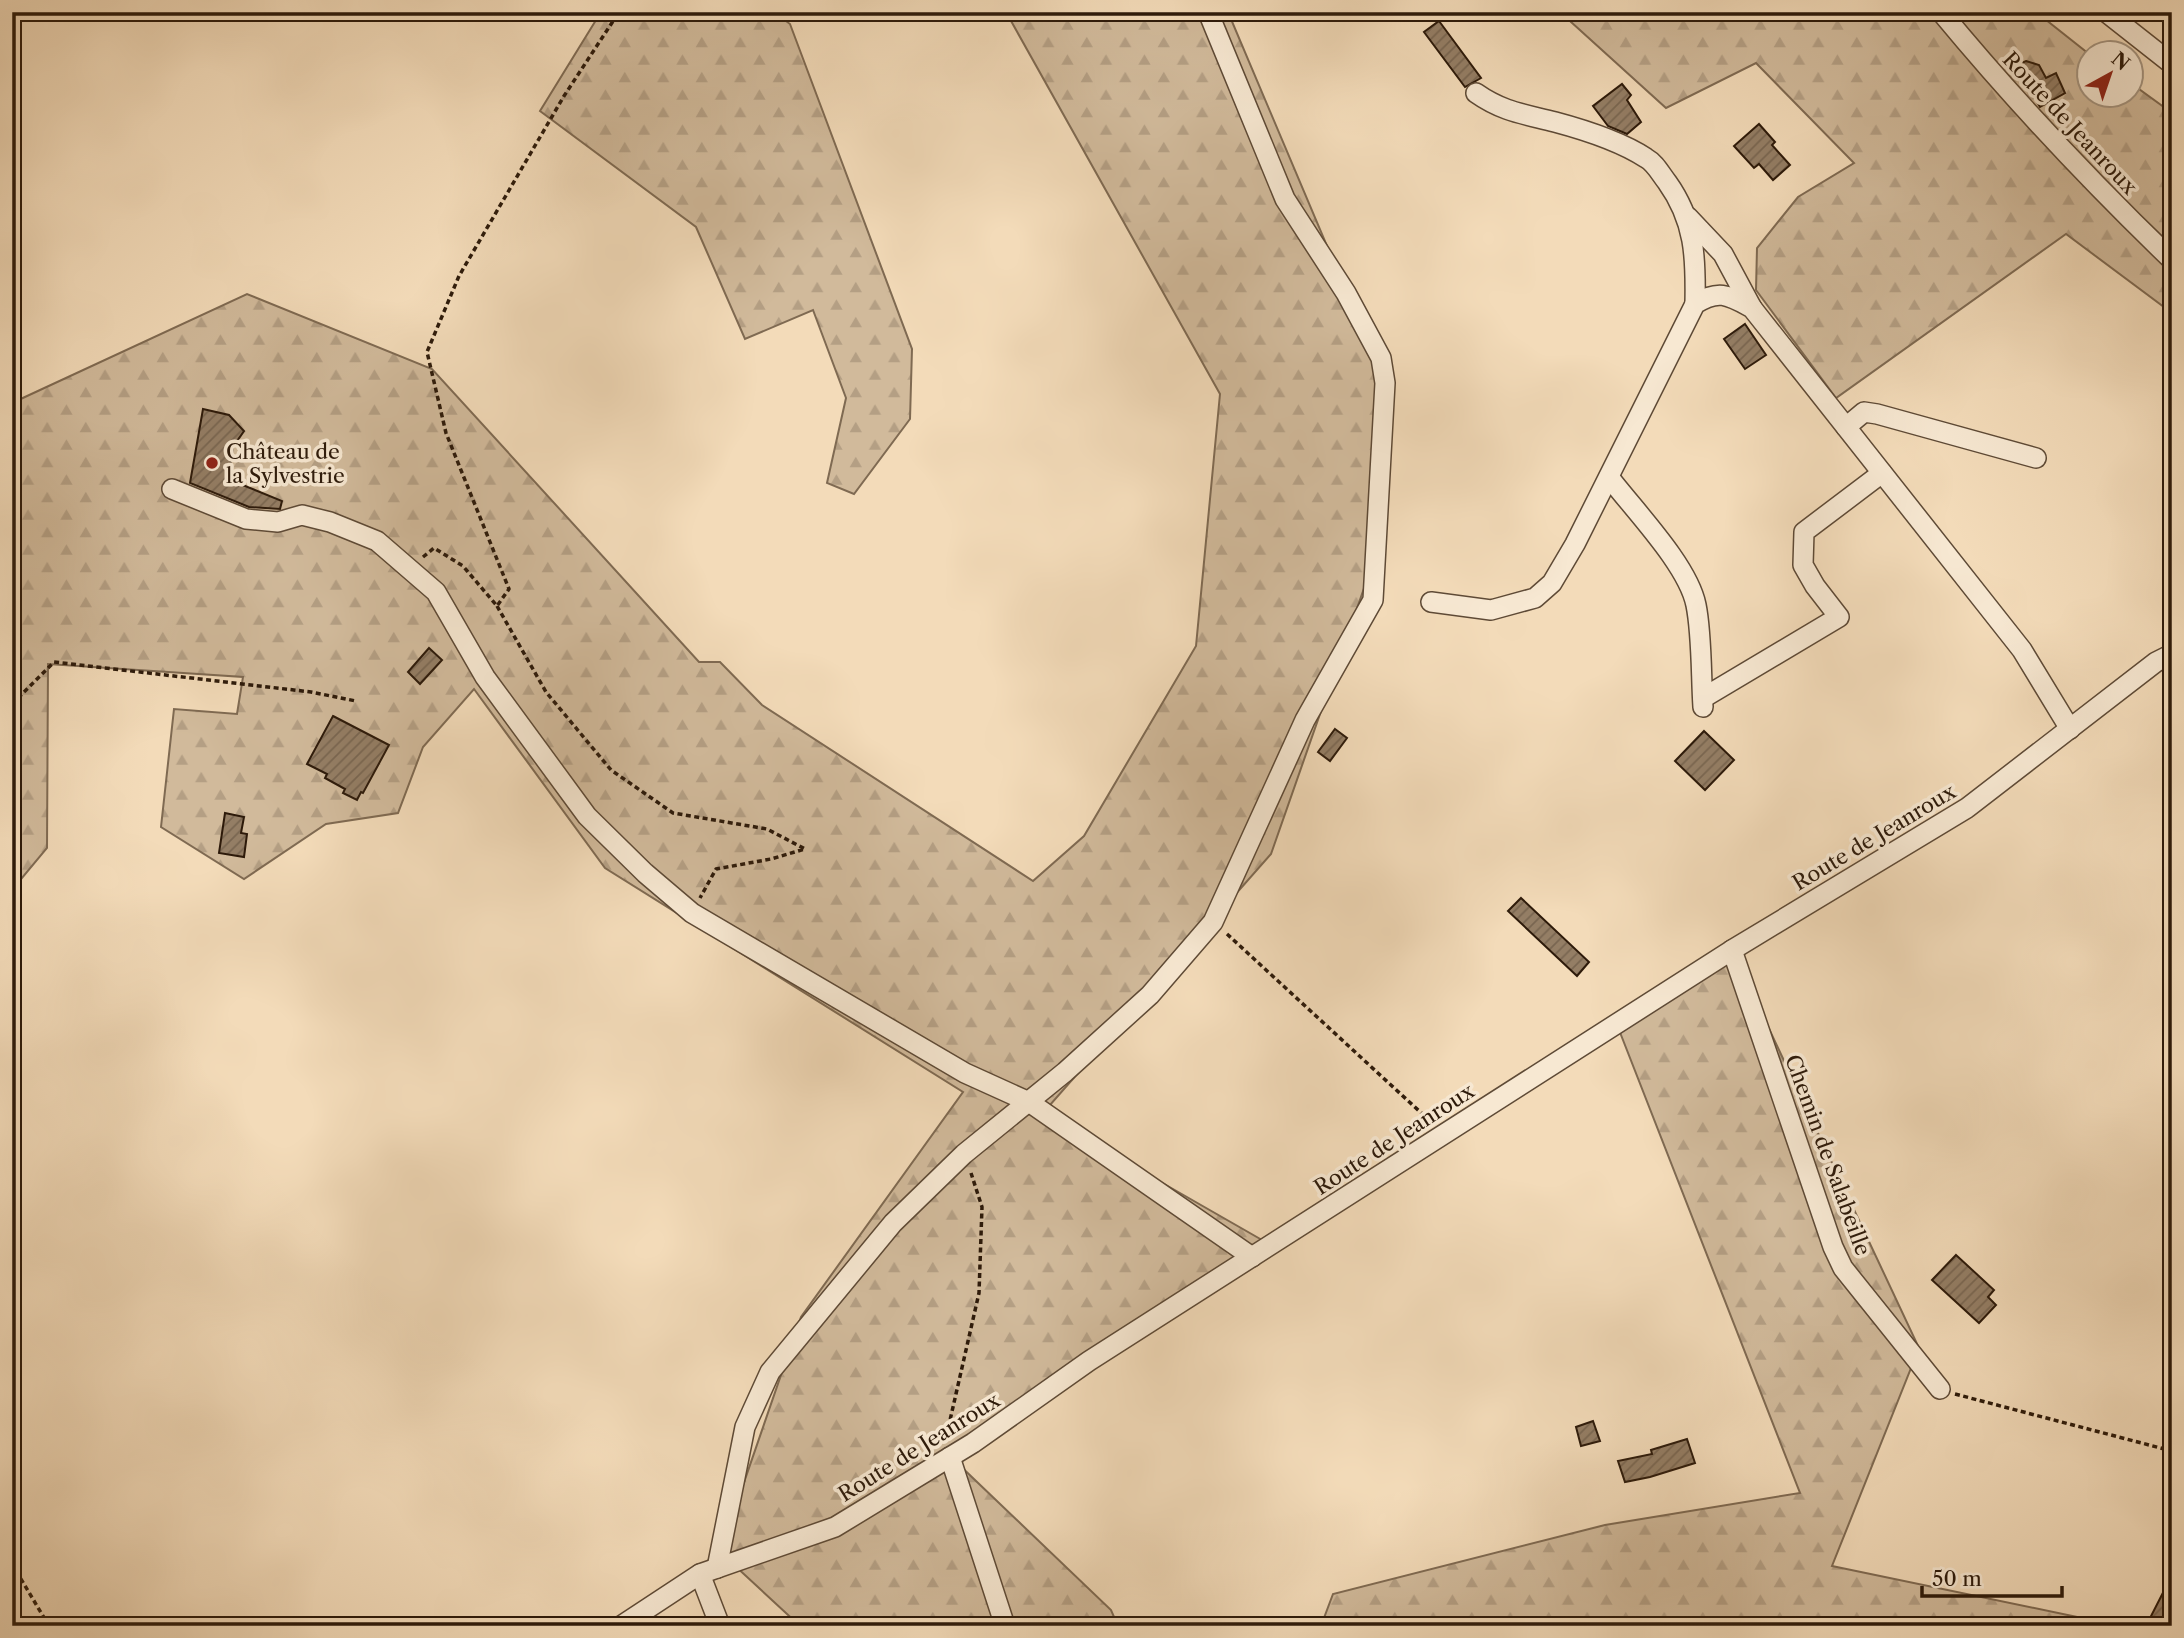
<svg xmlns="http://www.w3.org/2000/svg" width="2184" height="1638" font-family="'Libre Caslon Text',serif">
<defs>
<pattern id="forest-firs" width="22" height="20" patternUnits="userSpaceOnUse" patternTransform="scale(1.75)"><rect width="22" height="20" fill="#d1ba9b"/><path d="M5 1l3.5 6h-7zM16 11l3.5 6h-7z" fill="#b49f84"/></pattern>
<pattern id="building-hatch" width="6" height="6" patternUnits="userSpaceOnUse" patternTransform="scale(1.75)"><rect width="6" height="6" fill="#947e65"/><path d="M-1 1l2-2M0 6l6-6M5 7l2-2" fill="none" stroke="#796651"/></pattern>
</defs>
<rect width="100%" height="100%" fill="#f3dbb9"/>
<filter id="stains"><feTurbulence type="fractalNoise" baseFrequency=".00286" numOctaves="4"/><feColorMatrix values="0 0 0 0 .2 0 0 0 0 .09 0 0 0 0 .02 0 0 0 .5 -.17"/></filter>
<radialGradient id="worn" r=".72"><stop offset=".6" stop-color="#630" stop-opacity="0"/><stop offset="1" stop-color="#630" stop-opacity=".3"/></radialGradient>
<g fill="url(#forest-firs)" stroke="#7f6a52" stroke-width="2">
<polygon points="601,12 774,12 790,24 912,349 910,419 854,494 827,483 846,398 813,310 745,339 696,227 540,111"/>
<polygon points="1006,12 1228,12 1385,383 1376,554 1271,854 1042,1114 1262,1240 952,1458 1111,1610 1118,1626 800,1626 720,1552 801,1317 963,1092 605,868 474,689 423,747 398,813 326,824 244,879 161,827 174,709 237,714 243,677 48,664 47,848 12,890 12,403 247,294 432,369 699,662 720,662 762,705 1033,881 1084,836 1196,646 1220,394"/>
<polygon points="1560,12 2036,12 2089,54 2090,94 2132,94 2132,84 2172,113 2172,313 2066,234 1836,398 1756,290 1757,248 1798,197 1854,163 1756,63 1666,108"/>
<polygon points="1732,950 1919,1348 1832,1566 2082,1618 2079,1626 1321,1626 1333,1594 1605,1525 1800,1493 1614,1017"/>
</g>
<g fill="url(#building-hatch)" stroke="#2d1a0a" stroke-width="2">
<polygon points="1439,21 1481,78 1465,87 1424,32"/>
<polygon points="2026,61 2039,65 2046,78 2056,73 2065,93 2040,107 2015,66"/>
<polygon points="1622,84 1631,95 1627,100 1641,122 1627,134 1608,126 1593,106"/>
<polygon points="1759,124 1775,142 1772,145 1790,165 1773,180 1759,164 1754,168 1734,146"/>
<polygon points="1745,324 1766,355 1745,369 1724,339"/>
<polygon points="203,409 229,415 244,431 233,447 228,479 282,501 280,509 249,507 190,483"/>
<polygon points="429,648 442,660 420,684 408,672"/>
<polygon points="333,716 389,745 363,793 361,792 357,800 343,793 345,789 325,778 327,774 307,764"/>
<polygon points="1335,729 1347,738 1330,761 1318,752"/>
<polygon points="1704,731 1734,760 1705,790 1675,761"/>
<polygon points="225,813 244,817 241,833 247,834 244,857 219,853"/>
<polygon points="1521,898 1589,962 1577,976 1508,911"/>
<polygon points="1956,1255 1994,1290 1988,1297 1996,1305 1979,1323 1932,1280"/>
<polygon points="1593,1421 1600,1441 1581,1446 1576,1427"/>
<polygon points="1687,1439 1695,1463 1650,1477 1625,1482 1618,1461 1652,1454 1651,1450"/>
<polygon points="2172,1575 2172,1626 2146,1626"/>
</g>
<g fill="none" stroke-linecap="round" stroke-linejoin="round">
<defs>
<g id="minor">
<path d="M1941 12C2013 99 2090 181 2172 260"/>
<polyline points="2106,12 2172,64"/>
<path d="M1476 93C1503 112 1524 114 1555 122 1585 130 1620 141 1646 158 1655 163 1660 173 1667 182 1695 221 1696 257 1695 304"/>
<polyline points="1688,217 1723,254 1752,308"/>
<polyline points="1846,427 1864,412 1877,414 2036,458"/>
<path d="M1609 477C1634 510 1688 565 1696 605 1702 634 1701 677 1703 707"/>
<polyline points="172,489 246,519 278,522 302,515 330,522 377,541 436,592 485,677 587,816 645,873 692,913 965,1073 1029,1102 1252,1257"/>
<path d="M1431 602 1491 610 1535 598 1552 583 1575 544 1695 304C1719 289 1728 295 1752 308L2022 650 2070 729"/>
<polyline points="1703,698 1839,617 1815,586 1803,565 1804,532 1882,473"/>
<polyline points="1732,950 1833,1247 1843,1268 1940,1389"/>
<polyline points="950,1457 1005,1626"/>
<polyline points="717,1568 745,1427 770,1372 893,1223 964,1154 1065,1072 1150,995 1213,922 1305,720 1373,600 1385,383 1381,358 1346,293 1285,199 1208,12"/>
<polyline points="700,1574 720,1626"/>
<polyline points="621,1626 700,1574 835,1527 973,1443 1089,1361 1732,950 1967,808 2156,662 2172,654"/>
</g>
</defs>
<use href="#minor" stroke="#5e4a36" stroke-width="22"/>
<g stroke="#2d1a0a" stroke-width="3.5" stroke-dasharray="5 3.5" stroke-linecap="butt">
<polyline points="423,557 434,548 463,566 497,606 509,589 446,433 427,352 459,276 564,96 619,12"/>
<polyline points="497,606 546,692 611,770 673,813 767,829 805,849 771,859 716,869 700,898"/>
<polyline points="12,704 54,662 311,692 356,701"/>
<polyline points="1227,934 1430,1121"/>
<polyline points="12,1095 16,1102 12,1105"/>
<polyline points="1955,1394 2172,1451"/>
<polyline points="948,1436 948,1429 979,1293 982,1207 971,1173"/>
<polyline points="12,1564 49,1626"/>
</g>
<use href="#minor" stroke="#f7e8d2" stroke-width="19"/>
</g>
<circle fill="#8f2418" stroke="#f7e8d2" stroke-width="2.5" cx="212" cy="463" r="7"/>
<g text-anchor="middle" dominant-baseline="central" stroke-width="7" stroke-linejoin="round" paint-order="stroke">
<g font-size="21" fill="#2d1a0a" stroke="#f7e8d2">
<text transform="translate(2070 123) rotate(47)">Route de Jeanroux</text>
<text transform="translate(1874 837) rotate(-31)">Route de Jeanroux</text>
<text transform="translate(1394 1139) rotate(-33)">Route de Jeanroux</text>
<text transform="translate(1828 1155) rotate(70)">Chemin de Salabeille</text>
<text transform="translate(919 1447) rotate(-32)">Route de Jeanroux</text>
</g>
<g font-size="21" fill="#2d1a0a" stroke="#f7e8d2" text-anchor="start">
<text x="226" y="451">Château de<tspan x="226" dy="24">la Sylvestrie</tspan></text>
</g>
</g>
<rect width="2184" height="1638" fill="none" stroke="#f3dbb9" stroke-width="42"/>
<rect x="14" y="14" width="2156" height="1610" fill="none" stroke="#2d1a0a" stroke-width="3.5"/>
<rect x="21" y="21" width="2142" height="1596" fill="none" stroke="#2d1a0a" stroke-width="2"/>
<g transform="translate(2110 74) rotate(40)"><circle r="33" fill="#f7e8d2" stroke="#a69682" stroke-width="2"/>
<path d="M0-5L12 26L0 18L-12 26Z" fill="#8f2418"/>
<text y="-10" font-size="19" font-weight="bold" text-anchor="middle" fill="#2d1a0a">N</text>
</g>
<path d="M1922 1586v10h140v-10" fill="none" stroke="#2d1a0a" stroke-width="3.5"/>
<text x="1932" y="1586" font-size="21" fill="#2d1a0a" stroke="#f7e8d2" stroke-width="5" paint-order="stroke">50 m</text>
<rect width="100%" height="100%" filter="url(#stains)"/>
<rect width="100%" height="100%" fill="url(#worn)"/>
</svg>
